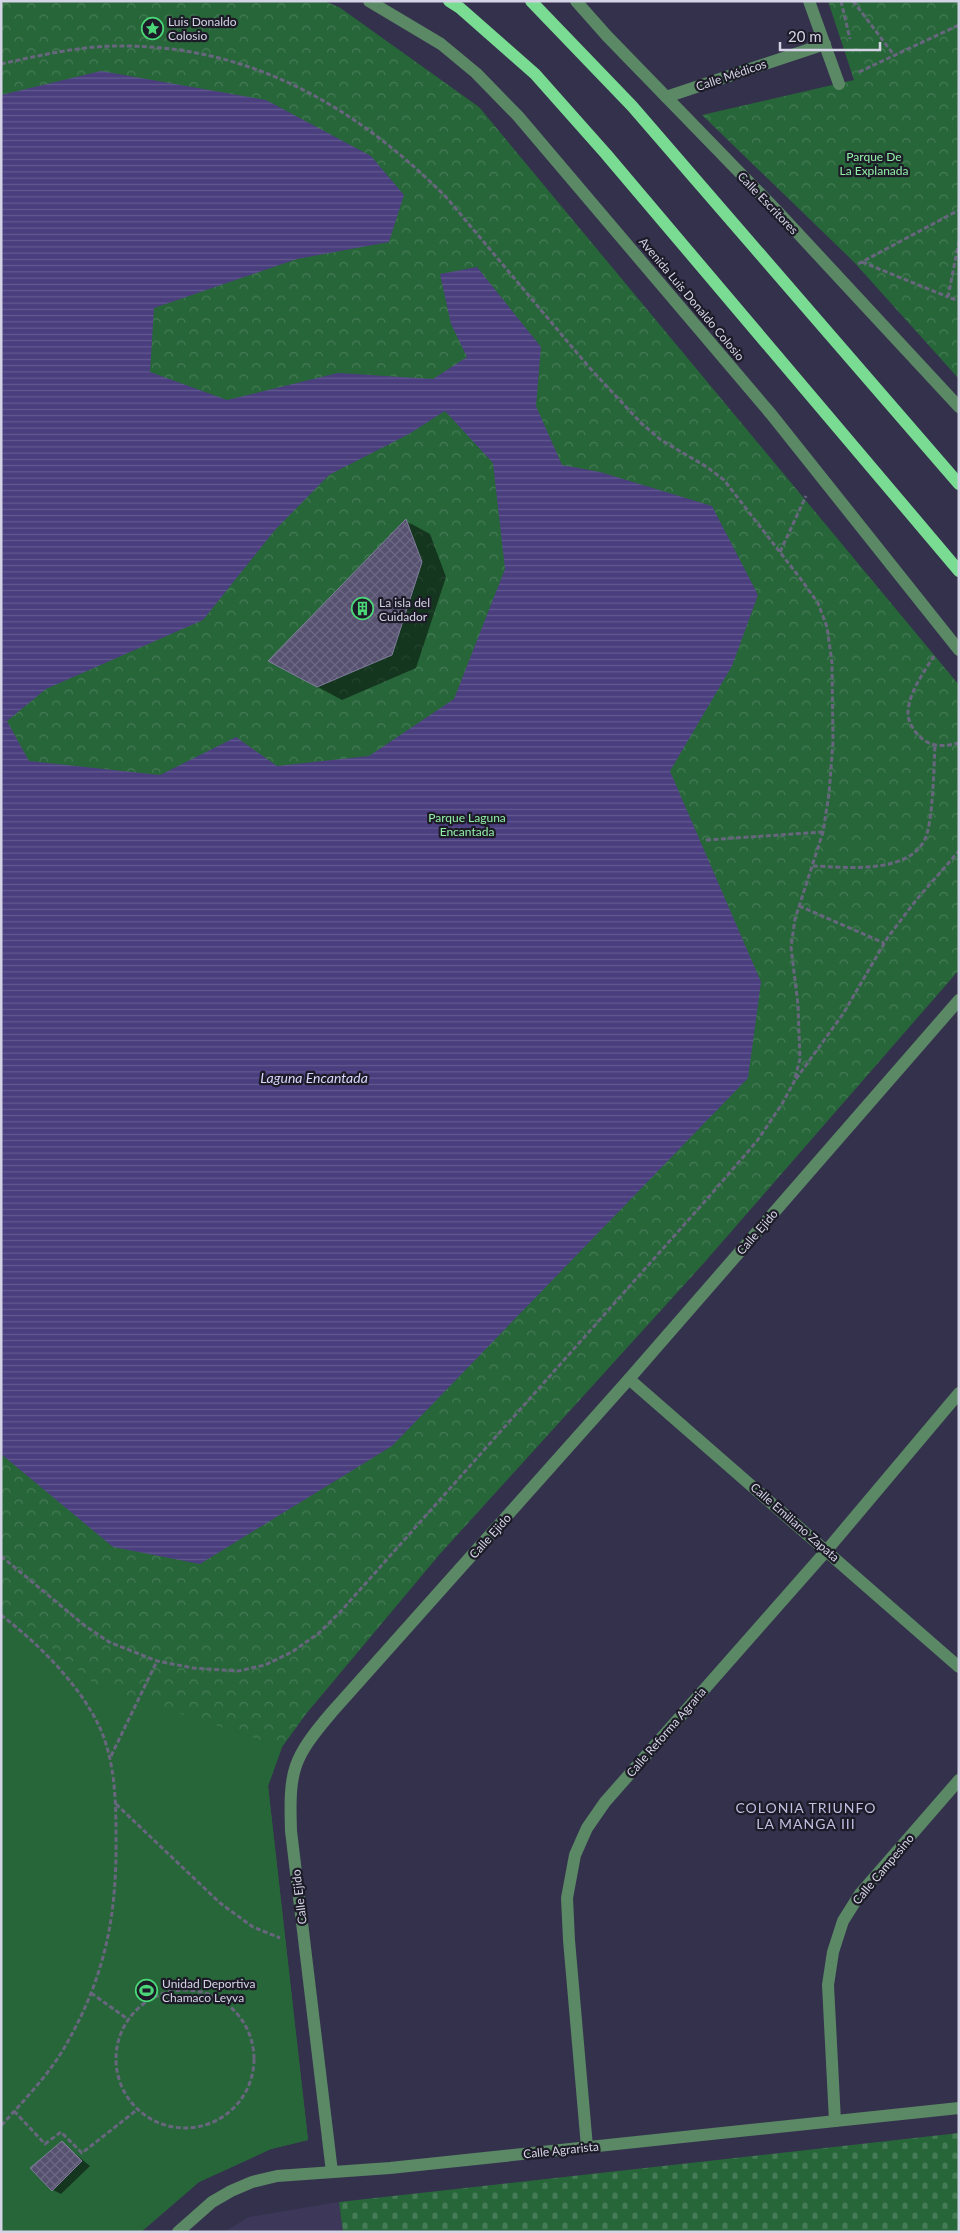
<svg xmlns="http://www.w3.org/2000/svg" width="960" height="2233" font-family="Lato,sans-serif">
<defs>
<pattern id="cemetery-stones" width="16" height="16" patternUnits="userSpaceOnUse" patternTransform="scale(1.25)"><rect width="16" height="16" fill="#276639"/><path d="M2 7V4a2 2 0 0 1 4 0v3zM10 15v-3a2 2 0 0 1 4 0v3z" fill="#457b56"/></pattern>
<pattern id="park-crowns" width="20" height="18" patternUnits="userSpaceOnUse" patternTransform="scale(1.25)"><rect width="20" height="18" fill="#276639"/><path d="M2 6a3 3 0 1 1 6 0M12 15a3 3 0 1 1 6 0" fill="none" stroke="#457b56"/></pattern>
<pattern id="water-rules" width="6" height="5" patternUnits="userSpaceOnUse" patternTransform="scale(1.25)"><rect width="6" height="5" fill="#4a3e7e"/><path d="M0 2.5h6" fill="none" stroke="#635990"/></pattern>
<pattern id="building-cross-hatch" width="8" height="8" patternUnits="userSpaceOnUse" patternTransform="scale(1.25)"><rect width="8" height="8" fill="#55516f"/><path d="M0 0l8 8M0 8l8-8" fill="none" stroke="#6d6984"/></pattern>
</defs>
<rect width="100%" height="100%" fill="#34314c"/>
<polygon fill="#3d385a" points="339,2202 343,2232 224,2232 249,2217"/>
<polygon fill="url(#cemetery-stones)" points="959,2133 959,2232 343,2232 339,2202"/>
<g fill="url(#park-crowns)">
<polygon points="1,1 324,1 339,7 479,107 959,685 959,970 703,1264 439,1555 306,1714 282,1747 268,1786 308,2140 271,2149 199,2182 141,2232 1,2232"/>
<polygon points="828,1 959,1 959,379 853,261 702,115 854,80"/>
</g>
<polygon fill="#276639" points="1,1605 97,1686 282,1747 268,1786 308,2140 271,2149 199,2182 141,2232 1,2232"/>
<path fill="url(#water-rules)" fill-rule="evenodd" d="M101 71 266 100 371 156 404 195 389 242 297 259 154 308 150 372 227 400 338 373 433 379 467 357 451 324 440 274 477 267 541 347 536 406 562 465 600 472 712 506 758 595 732 666 670 771 761 982 748 1078 392 1446 200 1564 113 1547 1 1454V95ZM445 411 493 463 505 569 454 699 369 756 277 766 236 737 160 775 29 761 7 721 46 689 203 620 275 530 329 475 409 434Z"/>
<g fill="#0007">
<polygon points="406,521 430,534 446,577 416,668 342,700 294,674"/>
<polygon points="62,2143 90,2166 61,2194 53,2190"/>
</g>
<g fill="url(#building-cross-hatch)" stroke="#807d9d">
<polygon points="406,519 422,562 392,655 317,687 268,661"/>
<polygon points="62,2141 82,2161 52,2191 30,2168"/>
</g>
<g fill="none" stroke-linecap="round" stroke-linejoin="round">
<g stroke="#68667e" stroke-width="3" stroke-dasharray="5 2.5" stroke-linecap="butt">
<polyline points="841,1 850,39"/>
<polyline points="853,1 894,55"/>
<path d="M1 64C40 55 85 45 125 46 254 47 357 108 446 197L588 366 641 423 661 440 707 467 724 480 800 578 818 603 827 627 832 663 833 742 829 794 823 832 795 919 791 947 798 1005 800 1059 794 1082 782 1104 757 1141 707 1199 342 1610 319 1633 292 1652 265 1665 238 1671 193 1668 157 1661 109 1642 84 1625 1 1556"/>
<polyline points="859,72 959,25"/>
<polyline points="959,241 948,297 959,301"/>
<polyline points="862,262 948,297"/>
<polyline points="858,264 959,210"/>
<polyline points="780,552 806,496"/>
<path d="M934 656C924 672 909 692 908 712 907 724 920 741 932 744 941 747 950 745 959 743"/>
<polyline points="706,840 823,832"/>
<path d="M813 866C845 867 908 875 925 839 933 823 934 765 935 744"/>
<polyline points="799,906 884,943"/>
<polyline points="796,1079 843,1014 888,937 917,899 959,851"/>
<path d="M1 1615C39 1644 80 1685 100 1728 115 1762 116 1800 116 1836 117 1914 106 1974 67 2043 50 2074 24 2100 1 2126"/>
<polyline points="111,1756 157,1661"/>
<polyline points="116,1804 220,1903 253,1927 280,1938"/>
<circle cx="185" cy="2059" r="69"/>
<polyline points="91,1993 129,2020"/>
<polyline points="14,2111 45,2144 61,2132 82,2153 138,2109"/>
</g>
<g stroke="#5b8865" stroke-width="12">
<polyline points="369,1 441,44 476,73 518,116 771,414 959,650"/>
<polyline points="576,1 607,36 780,214 959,407"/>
<polyline points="809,1 839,84"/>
<polyline points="666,97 825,44"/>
<polyline points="629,1379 959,1667"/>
<polyline points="835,2121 828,1985 833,1952 843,1921 860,1894 959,1780"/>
<polyline points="587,2147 569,1940 567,1898 575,1855 587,1828 605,1802 827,1550 959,1393"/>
<path d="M332 2172 291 1831C289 1770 292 1759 332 1712L629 1379 959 1000"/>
<polyline points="178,2232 212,2202 231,2191 252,2182 277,2176 390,2168 959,2108"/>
</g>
<g stroke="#7adb92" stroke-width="12">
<polyline points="449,1 460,8 535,74 606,154 959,571"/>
<polyline points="531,1 632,106 959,484"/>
</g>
</g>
<defs>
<symbol id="sight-ring" viewBox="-11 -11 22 22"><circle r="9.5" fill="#1c1b27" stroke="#4bd677" stroke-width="1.5"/><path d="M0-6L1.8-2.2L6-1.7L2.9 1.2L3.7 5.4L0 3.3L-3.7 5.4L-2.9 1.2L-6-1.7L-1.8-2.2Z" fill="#4bd677"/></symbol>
<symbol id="building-ring" viewBox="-11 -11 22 22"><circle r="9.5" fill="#1c1b27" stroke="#4bd677" stroke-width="1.5"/><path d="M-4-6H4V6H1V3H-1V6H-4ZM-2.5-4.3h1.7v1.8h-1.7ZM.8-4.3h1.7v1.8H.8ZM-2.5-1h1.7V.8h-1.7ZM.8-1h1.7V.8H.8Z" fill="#4bd677"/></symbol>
<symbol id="stadium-ring" viewBox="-11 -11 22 22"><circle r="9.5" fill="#1c1b27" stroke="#4bd677" stroke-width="1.5"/><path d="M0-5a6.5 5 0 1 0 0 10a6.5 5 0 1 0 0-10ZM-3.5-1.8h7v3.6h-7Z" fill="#4bd677"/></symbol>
</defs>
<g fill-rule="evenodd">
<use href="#sight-ring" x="140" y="16" width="25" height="25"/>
<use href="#building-ring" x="350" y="596" width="25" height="25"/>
<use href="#stadium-ring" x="134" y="1978" width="25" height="25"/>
</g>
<g text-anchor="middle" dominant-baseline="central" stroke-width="4.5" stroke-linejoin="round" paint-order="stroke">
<g font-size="12" fill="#d5d4e6" stroke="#1c1b27" text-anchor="start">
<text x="168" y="21">Luis Donaldo<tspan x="168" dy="14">Colosio</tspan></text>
<text x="379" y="602">La isla del<tspan x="379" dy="14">Cuidador</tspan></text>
<text x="162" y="1983">Unidad Deportiva<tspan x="162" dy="14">Chamaco Leyva</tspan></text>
</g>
<g font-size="12" fill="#d5d4e6" stroke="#1c1b27">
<text transform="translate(731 75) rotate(-19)">Calle Médicos</text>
<text transform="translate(768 203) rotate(46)">Calle Escritores</text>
<text transform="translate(692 299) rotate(50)">Avenida Luis Donaldo Colosio</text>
<text transform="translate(757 1232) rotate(-49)">Calle Ejido</text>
<text transform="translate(795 1522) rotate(41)">Calle Emiliano Zapata</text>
<text transform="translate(490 1536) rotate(-48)">Calle Ejido</text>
<text transform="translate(666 1732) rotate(-49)">Calle Reforma Agraria</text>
<text transform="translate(883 1869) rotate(-50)">Calle Campesino</text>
<text transform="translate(299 1897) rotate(-97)">Calle Ejido</text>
<text transform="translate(561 2150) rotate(-6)">Calle Agrarista</text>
</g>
<g font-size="12" fill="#92efa7" stroke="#1c1b27">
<text x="874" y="156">Parque De<tspan x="874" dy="14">La Explanada</tspan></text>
<text x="467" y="817">Parque Laguna<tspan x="467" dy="14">Encantada</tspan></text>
</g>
<g font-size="14" font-style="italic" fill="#d8d5fc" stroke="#1c1b27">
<text x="314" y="1077">Laguna Encantada</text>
</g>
<g font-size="14" letter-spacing="1" fill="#c2bee1" stroke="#1c1b27">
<text x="806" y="1807">COLONIA TRIUNFO<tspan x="806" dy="16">LA MANGA III</tspan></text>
</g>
</g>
<rect width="960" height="2233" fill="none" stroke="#d5d4e6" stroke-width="5"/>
<path d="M780 42v8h100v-8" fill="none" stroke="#d5d4e6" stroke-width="2.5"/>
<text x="788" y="42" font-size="15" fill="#d5d4e6" stroke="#1c1b27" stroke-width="4" paint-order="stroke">20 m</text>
</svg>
